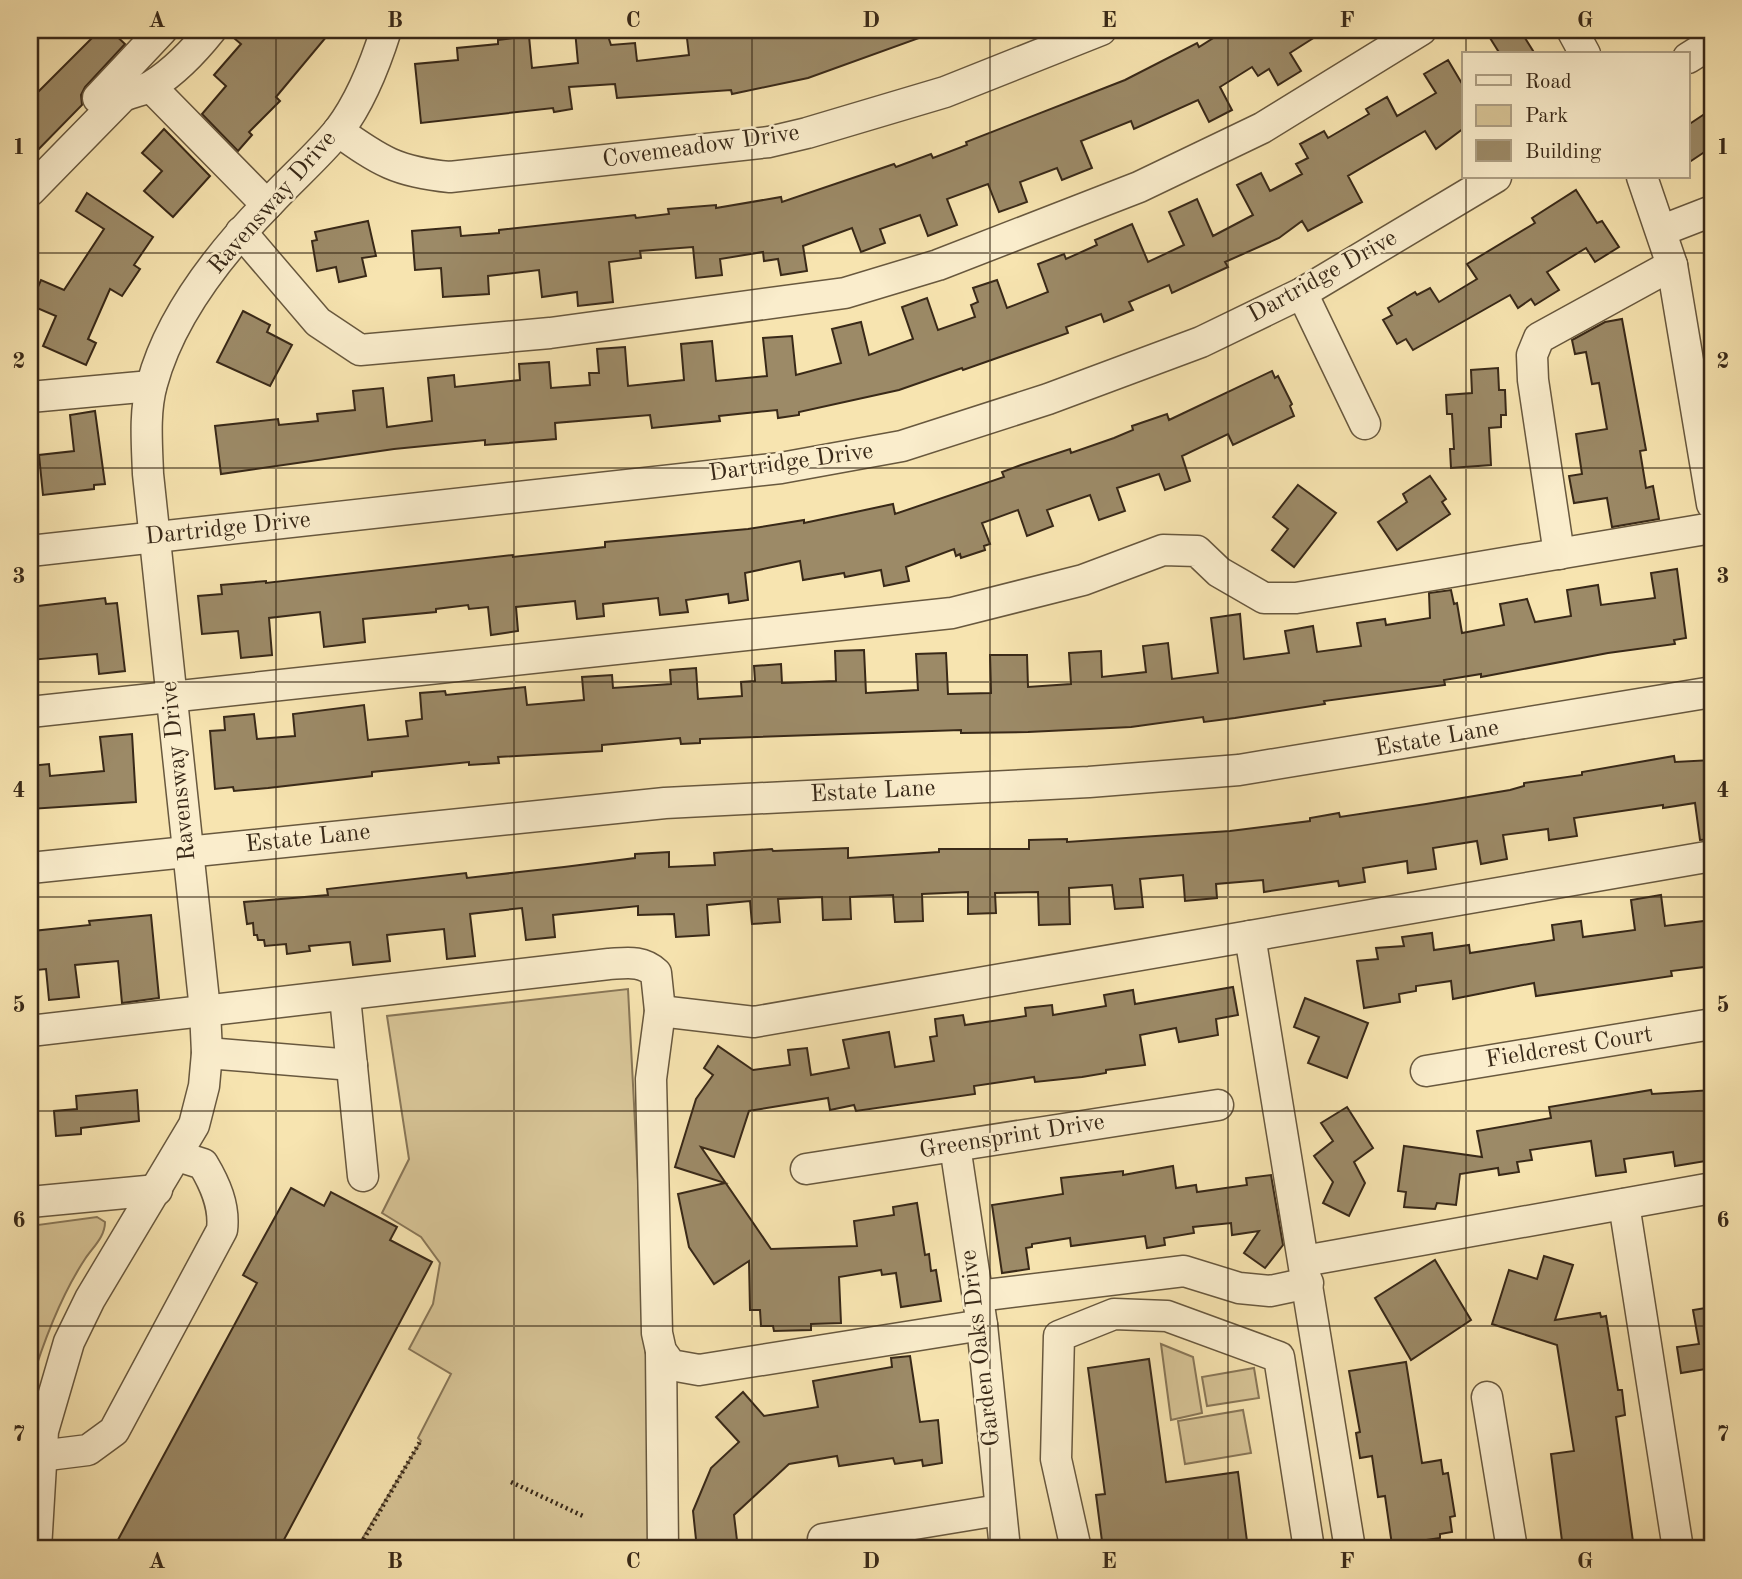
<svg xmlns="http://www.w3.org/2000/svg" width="1742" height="1579" font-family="'Old Standard TT',serif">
<rect width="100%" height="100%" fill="#f7e4b0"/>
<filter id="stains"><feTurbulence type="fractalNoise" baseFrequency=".00286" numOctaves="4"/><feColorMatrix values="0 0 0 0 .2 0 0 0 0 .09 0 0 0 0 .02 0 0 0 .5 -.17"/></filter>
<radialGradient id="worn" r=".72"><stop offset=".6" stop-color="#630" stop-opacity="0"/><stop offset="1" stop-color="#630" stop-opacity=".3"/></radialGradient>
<g fill="#d7c496" stroke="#887657" stroke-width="2">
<polygon points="628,989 648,1372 653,1549 356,1549 421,1441 418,1438 451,1374 409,1349 433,1304 440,1263 421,1237 382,1213 409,1159 387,1016"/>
<path d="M97 1217 105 1222C105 1237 93 1247 85 1259 60 1297 43 1343 30 1386V1226Z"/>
<polygon points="1161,1344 1193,1357 1202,1413 1171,1420"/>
<polygon points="1254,1368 1259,1398 1207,1406 1202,1377"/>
<polygon points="1243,1410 1251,1453 1185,1464 1178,1421"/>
</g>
<g fill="#9c8a67" stroke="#392918" stroke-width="2">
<polygon points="100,30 110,30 125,44 85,87 81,95 82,105 30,158 30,100"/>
<polygon points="243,30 332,30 276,97 280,101 249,132 252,135 238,151 202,114 226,86 214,75 241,44 235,39"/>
<polygon points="575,30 606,30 611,45 635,43 637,61 689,55 686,30 932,30 933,33 808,78 732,94 731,90 617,98 615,84 569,87 572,109 554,112 553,108 421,123 415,64 458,60 457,48 498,44 498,40 529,36 532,68 578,63"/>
<polygon points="1226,30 1326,30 1290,53 1301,71 1278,85 1269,69 1258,76 1252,67 1220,87 1232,110 1209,122 1198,100 1134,129 1131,121 1081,141 1092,168 1062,180 1057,168 1020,182 1027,202 999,212 988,184 947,199 957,225 928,236 920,215 880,229 885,243 861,252 852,228 803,246 807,271 781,275 778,259 764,261 763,252 720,259 722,275 696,278 693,247 640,251 641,258 609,262 613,302 578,306 577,292 542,297 539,270 488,276 489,294 443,297 441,268 415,270 412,231 460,227 461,236 499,233 499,230 635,215 636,218 669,214 668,209 716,205 716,208 781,197 782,202 894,164 896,167 931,154 933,158 967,145 966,142 1125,80 1197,43 1199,47"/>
<polygon points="1485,30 1520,30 1535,54 1500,54"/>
<polygon points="1448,60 1464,87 1464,128 1436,149 1425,131 1348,176 1362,202 1308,231 1302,221 1279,238 1225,262 1228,267 1172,293 1169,285 1129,302 1133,310 1104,322 1101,314 1066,327 1068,333 963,370 962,368 899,390 799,412 799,415 778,418 777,410 719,416 720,421 652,428 650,415 555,423 556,439 485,445 485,440 394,449 221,474 215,426 278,419 279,425 318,421 317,414 355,410 353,391 383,388 387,427 432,421 428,378 454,375 455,387 520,380 519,364 549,362 551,388 590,385 589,373 599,373 597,349 625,347 628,386 684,380 681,344 712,341 716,381 767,376 763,338 792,336 796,375 841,363 832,329 861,322 869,355 913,339 902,307 927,298 938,330 975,317 971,305 978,302 973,288 997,280 1007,308 1048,292 1038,264 1064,254 1066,259 1097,245 1095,240 1132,224 1148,262 1184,245 1169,212 1197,199 1213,236 1253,215 1237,185 1261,173 1270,191 1302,174 1296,164 1308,158 1300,144 1324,131 1328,138 1369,114 1366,109 1387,97 1397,116 1436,93 1424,74"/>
<polygon points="1712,109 1712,147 1688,163 1688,125"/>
<polygon points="164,129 210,176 173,217 144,191 162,171 142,153"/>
<polygon points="1576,190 1597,223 1602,221 1619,247 1595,262 1586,248 1547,272 1559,290 1535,305 1531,299 1518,308 1510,295 1413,350 1406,339 1397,344 1383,320 1392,315 1388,308 1415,292 1417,295 1430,288 1439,302 1477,279 1467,264 1535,223 1532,218"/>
<polygon points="87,193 153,237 134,265 140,269 122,296 110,289 88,339 96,343 86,365 43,346 56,316 30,305 41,280 64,290 104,229 76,211"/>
<polygon points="368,221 376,256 362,258 366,276 339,282 336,267 317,271 312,241 317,240 315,232"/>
<polygon points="243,311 270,325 267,332 292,345 270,386 217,362"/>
<polygon points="1622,319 1646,450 1640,451 1646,488 1653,486 1659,519 1612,527 1607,498 1574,503 1569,476 1582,474 1576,434 1607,429 1599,383 1592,384 1586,352 1575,354 1572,340 1605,322"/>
<polygon points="1498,368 1499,390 1505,390 1506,415 1501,415 1501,427 1489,428 1491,465 1451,468 1450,449 1454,449 1452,414 1447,414 1446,395 1472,393 1471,370"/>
<polygon points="1272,371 1275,378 1278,376 1292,404 1290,406 1294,416 1233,445 1228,434 1182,456 1190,481 1165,490 1159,474 1117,488 1125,511 1099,520 1090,495 1047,510 1053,526 1027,536 1018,510 982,523 990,544 984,546 985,550 961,558 960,554 956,556 954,549 906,567 909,581 884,586 881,570 845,577 844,573 803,580 800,561 745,573 748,600 729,603 728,594 686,600 688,612 660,615 658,598 603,604 604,616 577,619 575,601 516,607 518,631 491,635 488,607 469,609 468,605 436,609 436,612 363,619 365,642 324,647 320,612 269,618 272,655 241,658 238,631 202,634 198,596 222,594 221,585 266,581 266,583 513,555 513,557 605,547 605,542 748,529 804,520 804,523 893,504 895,514 1004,477 1002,472 1021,465 1070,449 1071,453 1114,438 1133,430 1132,426 1167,414 1169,420"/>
<polygon points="95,411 105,484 94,485 94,489 43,495 39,455 74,451 70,415"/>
<polygon points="1430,476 1446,499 1442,502 1450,514 1397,550 1378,522 1407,502 1403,494"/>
<polygon points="1298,485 1336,513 1294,567 1272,550 1288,529 1273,517"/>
<polygon points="1677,569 1686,638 1674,640 1675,644 1608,653 1481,677 1481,674 1444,680 1445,685 1324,701 1325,704 1235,718 1204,722 1203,717 1131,727 1028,732 961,733 961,730 700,739 700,743 681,744 680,738 602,745 602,751 498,757 499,763 469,765 469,762 372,772 372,776 268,788 234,791 233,787 215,789 210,731 225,730 224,717 254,714 257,739 295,736 293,714 364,705 368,740 408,736 406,721 422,719 420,693 445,691 446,695 525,687 527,705 584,700 582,677 612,675 613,688 671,684 670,670 696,668 698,699 742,696 741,682 755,681 754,666 781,664 782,683 836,681 835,651 864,650 866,693 918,690 916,654 946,653 948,694 991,693 990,655 1027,655 1028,687 1071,684 1069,653 1101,651 1102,677 1146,672 1143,646 1168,643 1172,679 1218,673 1211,618 1240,614 1244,659 1289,653 1285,631 1313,626 1317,652 1361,646 1357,623 1385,619 1386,625 1430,618 1429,593 1451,590 1454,604 1457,603 1462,633 1504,625 1500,604 1527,599 1535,622 1571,616 1567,590 1598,585 1601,605 1655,598 1651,573"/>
<polygon points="105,598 106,604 117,603 125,671 99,674 97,654 30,660 30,607"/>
<polygon points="132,734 136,802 30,809 30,766 49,764 50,776 104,771 100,737"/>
<polygon points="1674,756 1675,762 1712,760 1712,839 1700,840 1695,803 1663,808 1663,805 1574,818 1577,836 1549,840 1548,829 1503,835 1507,859 1481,864 1477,841 1433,848 1436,869 1408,873 1407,861 1363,868 1365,882 1339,886 1338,881 1264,892 1263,880 1216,884 1217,898 1185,901 1183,875 1140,879 1143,907 1115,909 1112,885 1069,888 1070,924 1039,925 1038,892 995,893 996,913 968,914 968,892 922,894 923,921 895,922 893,895 850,897 851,919 823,920 822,897 778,899 780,922 752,924 750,901 707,905 709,935 676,937 674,914 638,915 638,906 553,915 555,937 526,940 522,908 470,914 475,956 447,959 444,929 387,935 390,961 353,965 350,942 309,946 310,951 287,954 286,944 265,946 264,940 258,940 257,935 254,935 253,923 247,924 244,902 328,895 327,889 466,873 467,878 564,867 635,858 635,854 669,852 669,867 715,865 714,853 772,849 773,851 848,848 848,858 939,852 939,849 1029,849 1029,840 1067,839 1067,842 1230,831 1310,821 1310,818 1339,813 1340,817 1426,804 1510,790 1524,786 1524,783 1582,775 1582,772"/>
<polygon points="1661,895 1665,926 1712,920 1712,966 1671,971 1672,976 1536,996 1534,983 1453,999 1451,981 1416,986 1416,991 1399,994 1400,1002 1364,1008 1357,961 1378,959 1376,948 1404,946 1402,937 1432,933 1434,950 1469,945 1470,953 1554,940 1552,925 1581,921 1583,937 1635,930 1631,900"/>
<polygon points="151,915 159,998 122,1003 118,961 75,965 79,997 49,1000 46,969 37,970 33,931 90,925 89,921"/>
<polygon points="1233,987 1238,1015 1216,1019 1218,1035 1179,1042 1176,1028 1140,1035 1145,1065 1106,1070 1106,1073 1082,1077 1035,1082 1034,1077 974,1086 975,1094 856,1111 854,1105 830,1110 828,1098 749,1111 734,1157 701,1147 771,1249 857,1246 854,1221 894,1215 893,1207 917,1203 925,1255 929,1254 931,1271 936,1270 941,1301 901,1307 896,1273 882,1275 881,1270 839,1277 841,1323 811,1324 811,1330 774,1331 773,1326 761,1326 760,1310 750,1310 749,1261 714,1284 689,1247 678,1194 725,1183 675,1167 696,1099 713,1075 704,1068 718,1046 753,1070 790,1065 788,1050 807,1048 811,1075 849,1068 843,1040 889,1032 895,1067 934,1061 930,1037 937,1036 935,1019 963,1015 965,1025 1026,1016 1025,1008 1052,1005 1053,1015 1106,1006 1104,995 1133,990 1135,1004"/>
<polygon points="1305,998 1368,1023 1347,1078 1308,1063 1319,1037 1294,1027"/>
<polygon points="137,1090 139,1121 81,1128 81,1134 56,1136 54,1111 77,1109 76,1096"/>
<polygon points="1651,1090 1652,1094 1712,1090 1712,1160 1675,1166 1673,1152 1624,1159 1626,1172 1596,1176 1591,1141 1530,1150 1532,1160 1517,1162 1519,1172 1499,1175 1498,1168 1460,1174 1456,1205 1437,1203 1435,1209 1404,1207 1406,1192 1398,1191 1404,1146 1482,1157 1477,1131 1551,1118 1549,1107"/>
<polygon points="1347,1107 1373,1148 1354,1162 1365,1183 1349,1216 1323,1203 1333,1182 1314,1156 1333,1141 1321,1123"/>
<polygon points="1173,1166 1176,1188 1196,1185 1197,1192 1247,1185 1246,1178 1271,1175 1283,1245 1265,1268 1244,1253 1259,1231 1232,1235 1231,1223 1193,1227 1194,1233 1164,1238 1165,1245 1147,1248 1145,1236 1071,1246 1070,1238 1032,1244 1032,1247 1026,1248 1029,1269 1002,1273 992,1205 1063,1194 1061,1178 1123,1171 1123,1175"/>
<polygon points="291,1188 324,1206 331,1192 397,1227 390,1240 432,1262 279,1549 113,1549 257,1283 243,1275"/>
<polygon points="1544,1256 1573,1265 1555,1320 1600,1313 1601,1317 1606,1316 1618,1390 1622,1390 1625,1415 1616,1417 1634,1549 1563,1549 1551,1454 1574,1451 1557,1345 1492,1324 1509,1270 1537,1279"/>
<polygon points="1435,1260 1471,1320 1411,1360 1375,1298"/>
<polygon points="1712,1307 1712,1368 1681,1373 1677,1347 1699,1344 1693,1310"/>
<polygon points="910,1356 920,1422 938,1420 942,1463 923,1466 922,1460 895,1464 893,1458 839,1466 837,1456 789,1464 734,1515 738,1549 697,1549 693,1511 711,1468 739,1442 716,1417 743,1392 764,1416 818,1407 813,1381 892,1367 891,1358"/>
<polygon points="1149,1359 1166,1482 1238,1472 1248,1549 1103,1549 1096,1495 1105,1494 1088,1368"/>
<polygon points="1406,1362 1422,1463 1441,1460 1443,1474 1448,1473 1455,1516 1450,1517 1452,1532 1440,1534 1440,1538 1392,1545 1385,1496 1378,1497 1372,1456 1360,1458 1356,1433 1360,1432 1349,1371"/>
</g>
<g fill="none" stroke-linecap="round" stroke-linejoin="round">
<defs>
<g id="minor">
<polyline points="1572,30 1585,54"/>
<polyline points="1688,58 1712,43"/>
<polyline points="151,87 267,205"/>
<polyline points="98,98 162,30"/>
<path d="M338 131C380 161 397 172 450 177L769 142 807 133 945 92 1101 30"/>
<polyline points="1642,177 1672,265 1712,504"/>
<path d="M30 191 122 97C132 91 144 91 153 85 175 71 195 50 211 30"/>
<polyline points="1663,230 1712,211"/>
<polyline points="241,232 318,322 360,350 550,333 845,293 938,265 1139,187 1262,128 1421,30"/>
<polyline points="1302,293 1365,424"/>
<polyline points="30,397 151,386"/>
<polyline points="30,551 781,468 902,446 1048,399 1201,342 1302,293 1496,177"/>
<polyline points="1559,554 1533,380 1532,355 1539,338 1672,265"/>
<polyline points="30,712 952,613 1083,580 1163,550 1197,551 1219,572 1264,598 1296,598 1712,528"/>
<polyline points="30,868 665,803 1089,782 1239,770 1712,692"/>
<polyline points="1250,936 1350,1549"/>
<polyline points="346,1007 363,1176"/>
<polyline points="660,1011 754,1022 1712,856"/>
<path d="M30 1031 609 964C627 963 642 960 656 973L660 1011 651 1079 657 1333 661 1351 671 1365 699 1370 982 1325"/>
<polyline points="207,1053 352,1065"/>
<polyline points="1426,1071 1712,1024"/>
<polyline points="955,1146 982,1325 1005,1549"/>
<polyline points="806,1169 1218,1105"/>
<polyline points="30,1202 157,1190"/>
<polyline points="1624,1204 1678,1549"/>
<polyline points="1304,1261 1712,1188"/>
<polyline points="978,1296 1184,1271 1239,1288 1270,1291 1308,1283"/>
<polyline points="661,1351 663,1549"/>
<polyline points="1487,1397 1512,1549"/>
<path d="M40 1456 88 1450 114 1431 222 1230C225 1206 215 1184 203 1164L178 1156"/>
<polyline points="823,1539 999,1510"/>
<path d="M36 1549 43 1431 69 1342 90 1299 194 1125 204 1086 207 1053 205 1010 148 474C147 445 144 412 152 384 170 316 221 252 269 203 291 179 318 156 339 130 361 101 375 65 386 30"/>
<polyline points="1076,1549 1056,1459 1059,1336 1114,1314 1167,1316 1279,1357 1309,1549"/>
</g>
</defs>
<use href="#minor" stroke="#68583e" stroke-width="33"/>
<g stroke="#392918" stroke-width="4.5" stroke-dasharray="2 3.5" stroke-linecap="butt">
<polyline points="511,1482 583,1516"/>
<polyline points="358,1549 421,1440"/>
</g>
<use href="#minor" stroke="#faedcc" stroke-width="30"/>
</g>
<path fill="none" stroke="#392918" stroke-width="2" stroke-opacity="0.55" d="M276 30V1549M514 30V1549M752 30V1549M990 30V1549M1228 30V1549M1466 30V54M1466 177V1549M30 253H1712M30 468H1712M30 682H1712M30 897H1712M30 1111H1712M30 1326H1712"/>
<g text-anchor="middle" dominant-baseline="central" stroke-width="5" stroke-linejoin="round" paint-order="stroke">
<g font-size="24" fill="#392918" stroke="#faedcc">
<text transform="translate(701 147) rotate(-8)">Covemeadow Drive</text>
<text transform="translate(273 203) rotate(-49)">Ravensway Drive</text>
<text transform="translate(1323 277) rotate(-29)">Dartridge Drive</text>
<text transform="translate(791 463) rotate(-8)">Dartridge Drive</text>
<text transform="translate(228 529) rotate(-6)">Dartridge Drive</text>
<text transform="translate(1437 739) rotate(-10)">Estate Lane</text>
<text transform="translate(179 771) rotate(-96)">Ravensway Drive</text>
<text transform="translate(873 792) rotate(-3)">Estate Lane</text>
<text transform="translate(308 839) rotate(-6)">Estate Lane</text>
<text transform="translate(1569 1048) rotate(-9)">Fieldcrest Court</text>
<text transform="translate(1012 1137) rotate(-9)">Greensprint Drive</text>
<text transform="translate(981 1348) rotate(-97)">Garden Oaks Drive</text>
</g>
</g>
<rect width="1742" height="1579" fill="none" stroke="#f7e4b0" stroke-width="77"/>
<rect x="1462" y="52" width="228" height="126" fill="#faedcc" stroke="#ad9f84" stroke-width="2"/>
<rect x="1476" y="75" width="35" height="10" fill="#faedcc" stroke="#ad9f84" stroke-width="2"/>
<text x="1525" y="88" font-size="21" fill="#392918">Road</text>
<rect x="1476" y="105" width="35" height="21" fill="#d7c496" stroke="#ad9f84" stroke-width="2"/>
<text x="1525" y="122" font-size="21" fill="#392918">Park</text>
<rect x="1476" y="140" width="35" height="21" fill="#9c8a67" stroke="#ad9f84" stroke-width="2"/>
<text x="1525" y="158" font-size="21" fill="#392918">Building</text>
<rect x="38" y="38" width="1666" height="1502" fill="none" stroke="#392918" stroke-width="2.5"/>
<g font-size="23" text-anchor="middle" font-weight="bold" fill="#392918">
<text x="157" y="27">A</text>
<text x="395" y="27">B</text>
<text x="633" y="27">C</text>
<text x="871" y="27">D</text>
<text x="1109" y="27">E</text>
<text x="1347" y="27">F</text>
<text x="1585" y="27">G</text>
<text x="19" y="154">1</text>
<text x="1723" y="154">1</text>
<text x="19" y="368">2</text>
<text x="1723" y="368">2</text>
<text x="19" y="583">3</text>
<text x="1723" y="583">3</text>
<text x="19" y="797">4</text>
<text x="1723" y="797">4</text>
<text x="19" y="1012">5</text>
<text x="1723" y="1012">5</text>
<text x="19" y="1227">6</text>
<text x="1723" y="1227">6</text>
<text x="19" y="1441">7</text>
<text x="1723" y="1441">7</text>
<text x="157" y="1568">A</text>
<text x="395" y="1568">B</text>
<text x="633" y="1568">C</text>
<text x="871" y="1568">D</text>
<text x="1109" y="1568">E</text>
<text x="1347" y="1568">F</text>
<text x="1585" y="1568">G</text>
</g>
<rect width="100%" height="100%" filter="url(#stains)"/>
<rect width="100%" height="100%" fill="url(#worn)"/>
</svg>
